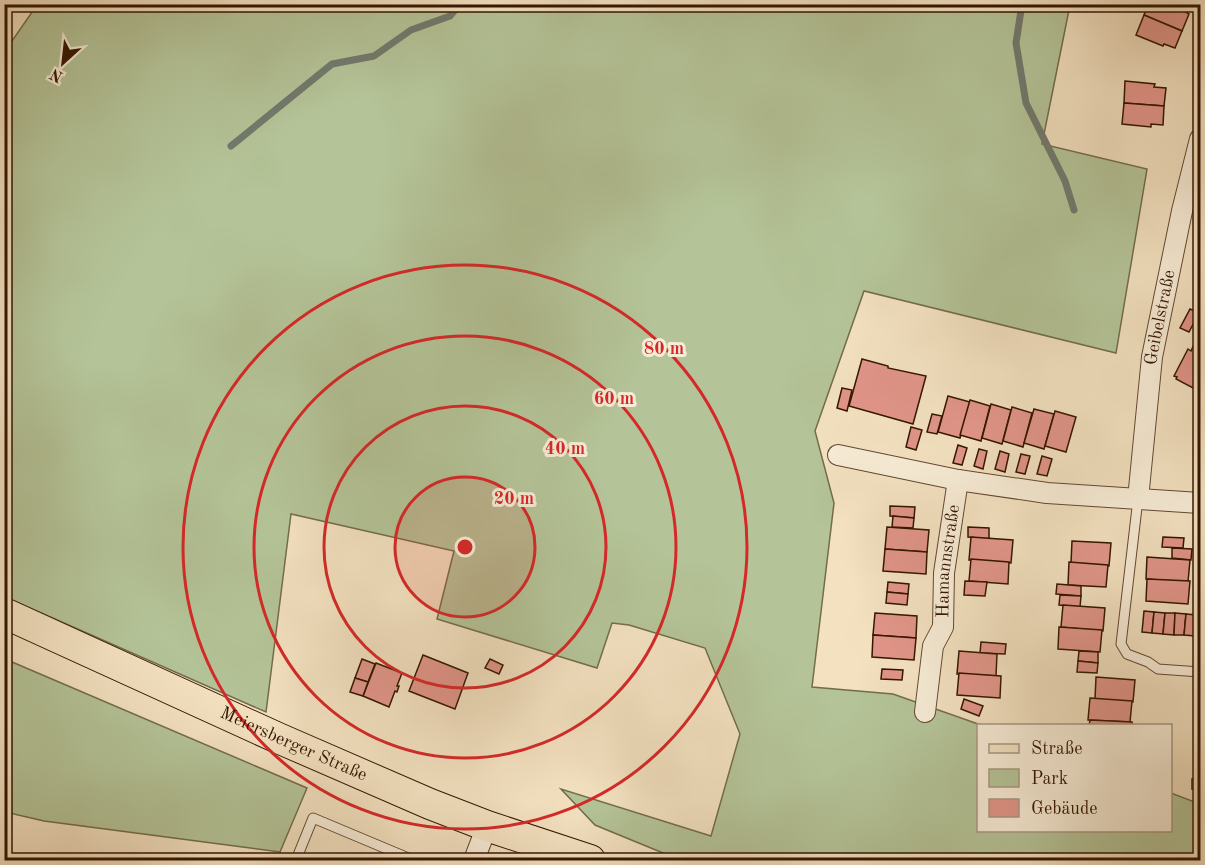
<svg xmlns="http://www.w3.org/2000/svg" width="1205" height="865" font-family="'Old Standard TT',serif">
<rect width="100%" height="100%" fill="#f3e1c0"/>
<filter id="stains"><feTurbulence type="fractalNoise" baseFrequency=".00333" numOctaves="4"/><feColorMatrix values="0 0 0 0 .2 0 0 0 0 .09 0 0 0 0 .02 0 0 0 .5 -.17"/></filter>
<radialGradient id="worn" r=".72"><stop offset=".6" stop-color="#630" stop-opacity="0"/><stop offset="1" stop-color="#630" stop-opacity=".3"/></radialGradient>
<g fill="#b4c498" stroke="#746c4c" stroke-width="1.5">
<polygon points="37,5 1070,5 1042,144 1147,169 1116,353 864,291 815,431 834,503 812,687 893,694 981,725 978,726 978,830 1170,830 1171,793 1200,804 1200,860 680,860 595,825 561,789 711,836 740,734 705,648 629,625 612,623 597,668 437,619 454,551 291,514 266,712 5,597 5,51"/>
<polygon points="5,659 307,788 280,852 44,821 5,812"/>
</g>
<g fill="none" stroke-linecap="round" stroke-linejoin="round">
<g stroke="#727a6e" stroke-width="7">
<polyline points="1022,4 1016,43 1026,103 1065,181 1074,210"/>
<polyline points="231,146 332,64 374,56 411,30 450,16 460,4"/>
</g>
</g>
<g fill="#e19589" stroke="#341501" stroke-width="1.5">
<polygon points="1149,4 1173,4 1189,14 1182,31 1144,15"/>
<polygon points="1144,15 1182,31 1175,48 1164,44 1163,46 1136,35"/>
<polygon points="1125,81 1155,84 1154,87 1166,88 1164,106 1124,103"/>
<polygon points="1124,103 1164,106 1163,125 1151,124 1151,127 1122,124"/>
<polygon points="1190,309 1199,313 1189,332 1180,328"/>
<polygon points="1196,340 1200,342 1200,379 1195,389 1176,379 1177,377 1174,376 1188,349 1191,351"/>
<polygon points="862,359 888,366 888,368 926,376 913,424 849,406"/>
<polygon points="842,388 852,390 847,411 837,408"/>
<polygon points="948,396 970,402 960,438 938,432"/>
<polygon points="970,400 990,406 981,441 960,435"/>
<polygon points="991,404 1011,410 1002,444 982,438"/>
<polygon points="1012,407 1032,413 1023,447 1003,441"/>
<polygon points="1034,409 1054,414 1044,449 1024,443"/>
<polygon points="1055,411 1076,417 1066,452 1045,446"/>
<polygon points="932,414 942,416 937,434 927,432"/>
<polygon points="911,427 922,430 916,450 906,447"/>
<polygon points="958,445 967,448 962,465 953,463"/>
<polygon points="979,449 987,451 983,469 974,466"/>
<polygon points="1000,451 1009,454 1005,472 995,469"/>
<polygon points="1021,454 1030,456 1025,474 1016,472"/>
<polygon points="1042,456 1052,459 1047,476 1037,474"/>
<polygon points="890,506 915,507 914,518 890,516"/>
<polygon points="893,516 914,518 913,528 892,527"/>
<polygon points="887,527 929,530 927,552 885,549"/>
<polygon points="968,527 989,528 989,539 968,537"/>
<polygon points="971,537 1013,540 1011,563 969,560"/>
<polygon points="1163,537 1184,538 1183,548 1162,547"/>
<polygon points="1072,541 1111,543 1109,566 1071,563"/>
<polygon points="1172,548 1192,549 1191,560 1172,558"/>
<polygon points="885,549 927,552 926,574 883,571"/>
<polygon points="1147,557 1190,560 1188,582 1146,579"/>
<polygon points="971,559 1009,562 1008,584 969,581"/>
<polygon points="1069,562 1108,565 1106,587 1068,585"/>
<polygon points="1147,579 1190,581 1188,604 1146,601"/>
<polygon points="965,581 987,582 985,596 964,595"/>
<polygon points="888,582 909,584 908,594 887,592"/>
<polygon points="1057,584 1081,586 1081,596 1056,594"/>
<polygon points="887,592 908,594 907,605 886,603"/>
<polygon points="1060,595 1081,596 1080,607 1059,605"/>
<polygon points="1063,605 1105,608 1103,631 1061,627"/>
<polygon points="1144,611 1154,612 1152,633 1142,632"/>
<polygon points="1154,612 1165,613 1163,634 1152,633"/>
<polygon points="875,613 917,616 916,638 873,635"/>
<polygon points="1165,613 1175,613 1174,635 1163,634"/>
<polygon points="1175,613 1186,614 1184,635 1174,635"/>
<polygon points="1186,614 1196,615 1195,636 1184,635"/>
<polygon points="1196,615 1200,615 1200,636 1195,636"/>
<polygon points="1059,627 1102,630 1100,652 1058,649"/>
<polygon points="873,635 916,638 914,660 872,657"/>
<polygon points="981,642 1006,644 1005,654 980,653"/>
<polygon points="959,651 997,654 996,676 957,674"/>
<polygon points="1079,651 1098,652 1098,663 1078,661"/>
<polygon points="423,655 468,673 455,709 409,691"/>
<polygon points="362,659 375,664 368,682 355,678"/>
<polygon points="490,659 503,665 499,674 485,668"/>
<polygon points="1078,661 1098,663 1097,673 1077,672"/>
<polygon points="376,663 402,673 397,686 399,686 397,692 395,691 389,707 363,696"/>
<polygon points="882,669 903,670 902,680 881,679"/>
<polygon points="959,673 1001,676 1000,698 957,695"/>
<polygon points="1096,677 1135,680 1133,702 1095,699"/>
<polygon points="355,678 368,682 363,696 350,692"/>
<polygon points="1090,698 1132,701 1130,722 1088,720"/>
<polygon points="964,699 983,706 979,716 961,709"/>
<polygon points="1090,720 1132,722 1132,726 1089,726"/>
<polygon points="1195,756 1200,758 1200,779 1194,779"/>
<polygon points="1192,779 1200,779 1200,790 1192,789"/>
</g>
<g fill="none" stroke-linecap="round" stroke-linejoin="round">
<defs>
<g id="service">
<polyline points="1138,499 1121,644 1127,654 1148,662 1158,669 1200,672"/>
<polyline points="296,860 313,818 406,857 411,860"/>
</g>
<g id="minor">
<polyline points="838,455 958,480 1047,493 1200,503"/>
<path id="s1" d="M1138 499 1152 357 1182 211 1200 139"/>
<path id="s2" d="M925 712 933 646 943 627 944 573 958 480"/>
<polyline points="474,860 487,826"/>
</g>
<g id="primary">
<path id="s3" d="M4 613 278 738 430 804 487 826 590 860"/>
</g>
</defs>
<use href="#service" stroke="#644831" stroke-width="11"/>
<use href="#minor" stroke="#644831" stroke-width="22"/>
<use href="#primary" stroke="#341501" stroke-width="32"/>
<use href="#service" stroke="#f7ecd6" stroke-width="9"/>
<use href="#minor" stroke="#f7ecd6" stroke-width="20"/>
<use href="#primary" stroke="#f3e1c0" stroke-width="30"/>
</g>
<circle cx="465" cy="547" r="70" fill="#d62828" fill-opacity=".12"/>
<g fill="none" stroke="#d62828" stroke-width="3">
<circle cx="465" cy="547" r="70"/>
<circle cx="465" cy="547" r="141"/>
<circle cx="465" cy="547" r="211"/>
<circle cx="465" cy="547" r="282"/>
</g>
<g text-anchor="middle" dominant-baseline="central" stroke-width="6" stroke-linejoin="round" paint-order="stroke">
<g font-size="18" fill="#341501" stroke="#f7ecd6">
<text stroke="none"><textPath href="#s1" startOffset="183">Geibelstraße</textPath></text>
<text stroke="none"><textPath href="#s2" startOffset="154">Hamannstraße</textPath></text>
<text stroke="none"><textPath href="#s3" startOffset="318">Meiersberger Straße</textPath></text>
</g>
</g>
<circle cx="465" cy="547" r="9" fill="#d62828" stroke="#f7ecd6" stroke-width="3"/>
<g font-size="18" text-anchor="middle" font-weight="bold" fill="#d62828" stroke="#f7ecd6" stroke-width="6" stroke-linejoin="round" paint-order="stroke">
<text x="664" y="354">80 m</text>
<text x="614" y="404">60 m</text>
<text x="565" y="454">40 m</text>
<text x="514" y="504">20 m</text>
</g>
<rect width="1205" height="865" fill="none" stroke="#f3e1c0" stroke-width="24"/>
<rect x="6" y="6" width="1193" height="853" fill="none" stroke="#341501" stroke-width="3"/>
<rect x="12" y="12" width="1181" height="841" fill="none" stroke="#341501" stroke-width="1.5"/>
<rect x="977" y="724" width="195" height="108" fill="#f7ecd6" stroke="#a99681" stroke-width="1.5"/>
<rect x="989" y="744" width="30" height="9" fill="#f3e1c0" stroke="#a99681" stroke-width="1.5"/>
<text x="1031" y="754" font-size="18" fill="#341501">Straße</text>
<rect x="989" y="769" width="30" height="18" fill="#b4c498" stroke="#a99681" stroke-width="1.5"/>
<text x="1031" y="784" font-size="18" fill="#341501">Park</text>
<rect x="989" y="799" width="30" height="18" fill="#e19589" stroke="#a99681" stroke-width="1.5"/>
<text x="1031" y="814" font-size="18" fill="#341501">Gebäude</text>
<g transform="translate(63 63) rotate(207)" stroke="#f7ecd6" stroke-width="4.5" paint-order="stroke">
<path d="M0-4.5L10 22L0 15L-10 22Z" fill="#341501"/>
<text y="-9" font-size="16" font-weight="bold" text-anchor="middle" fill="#341501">N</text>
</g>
<rect width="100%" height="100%" filter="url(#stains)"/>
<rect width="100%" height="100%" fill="url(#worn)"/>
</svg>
